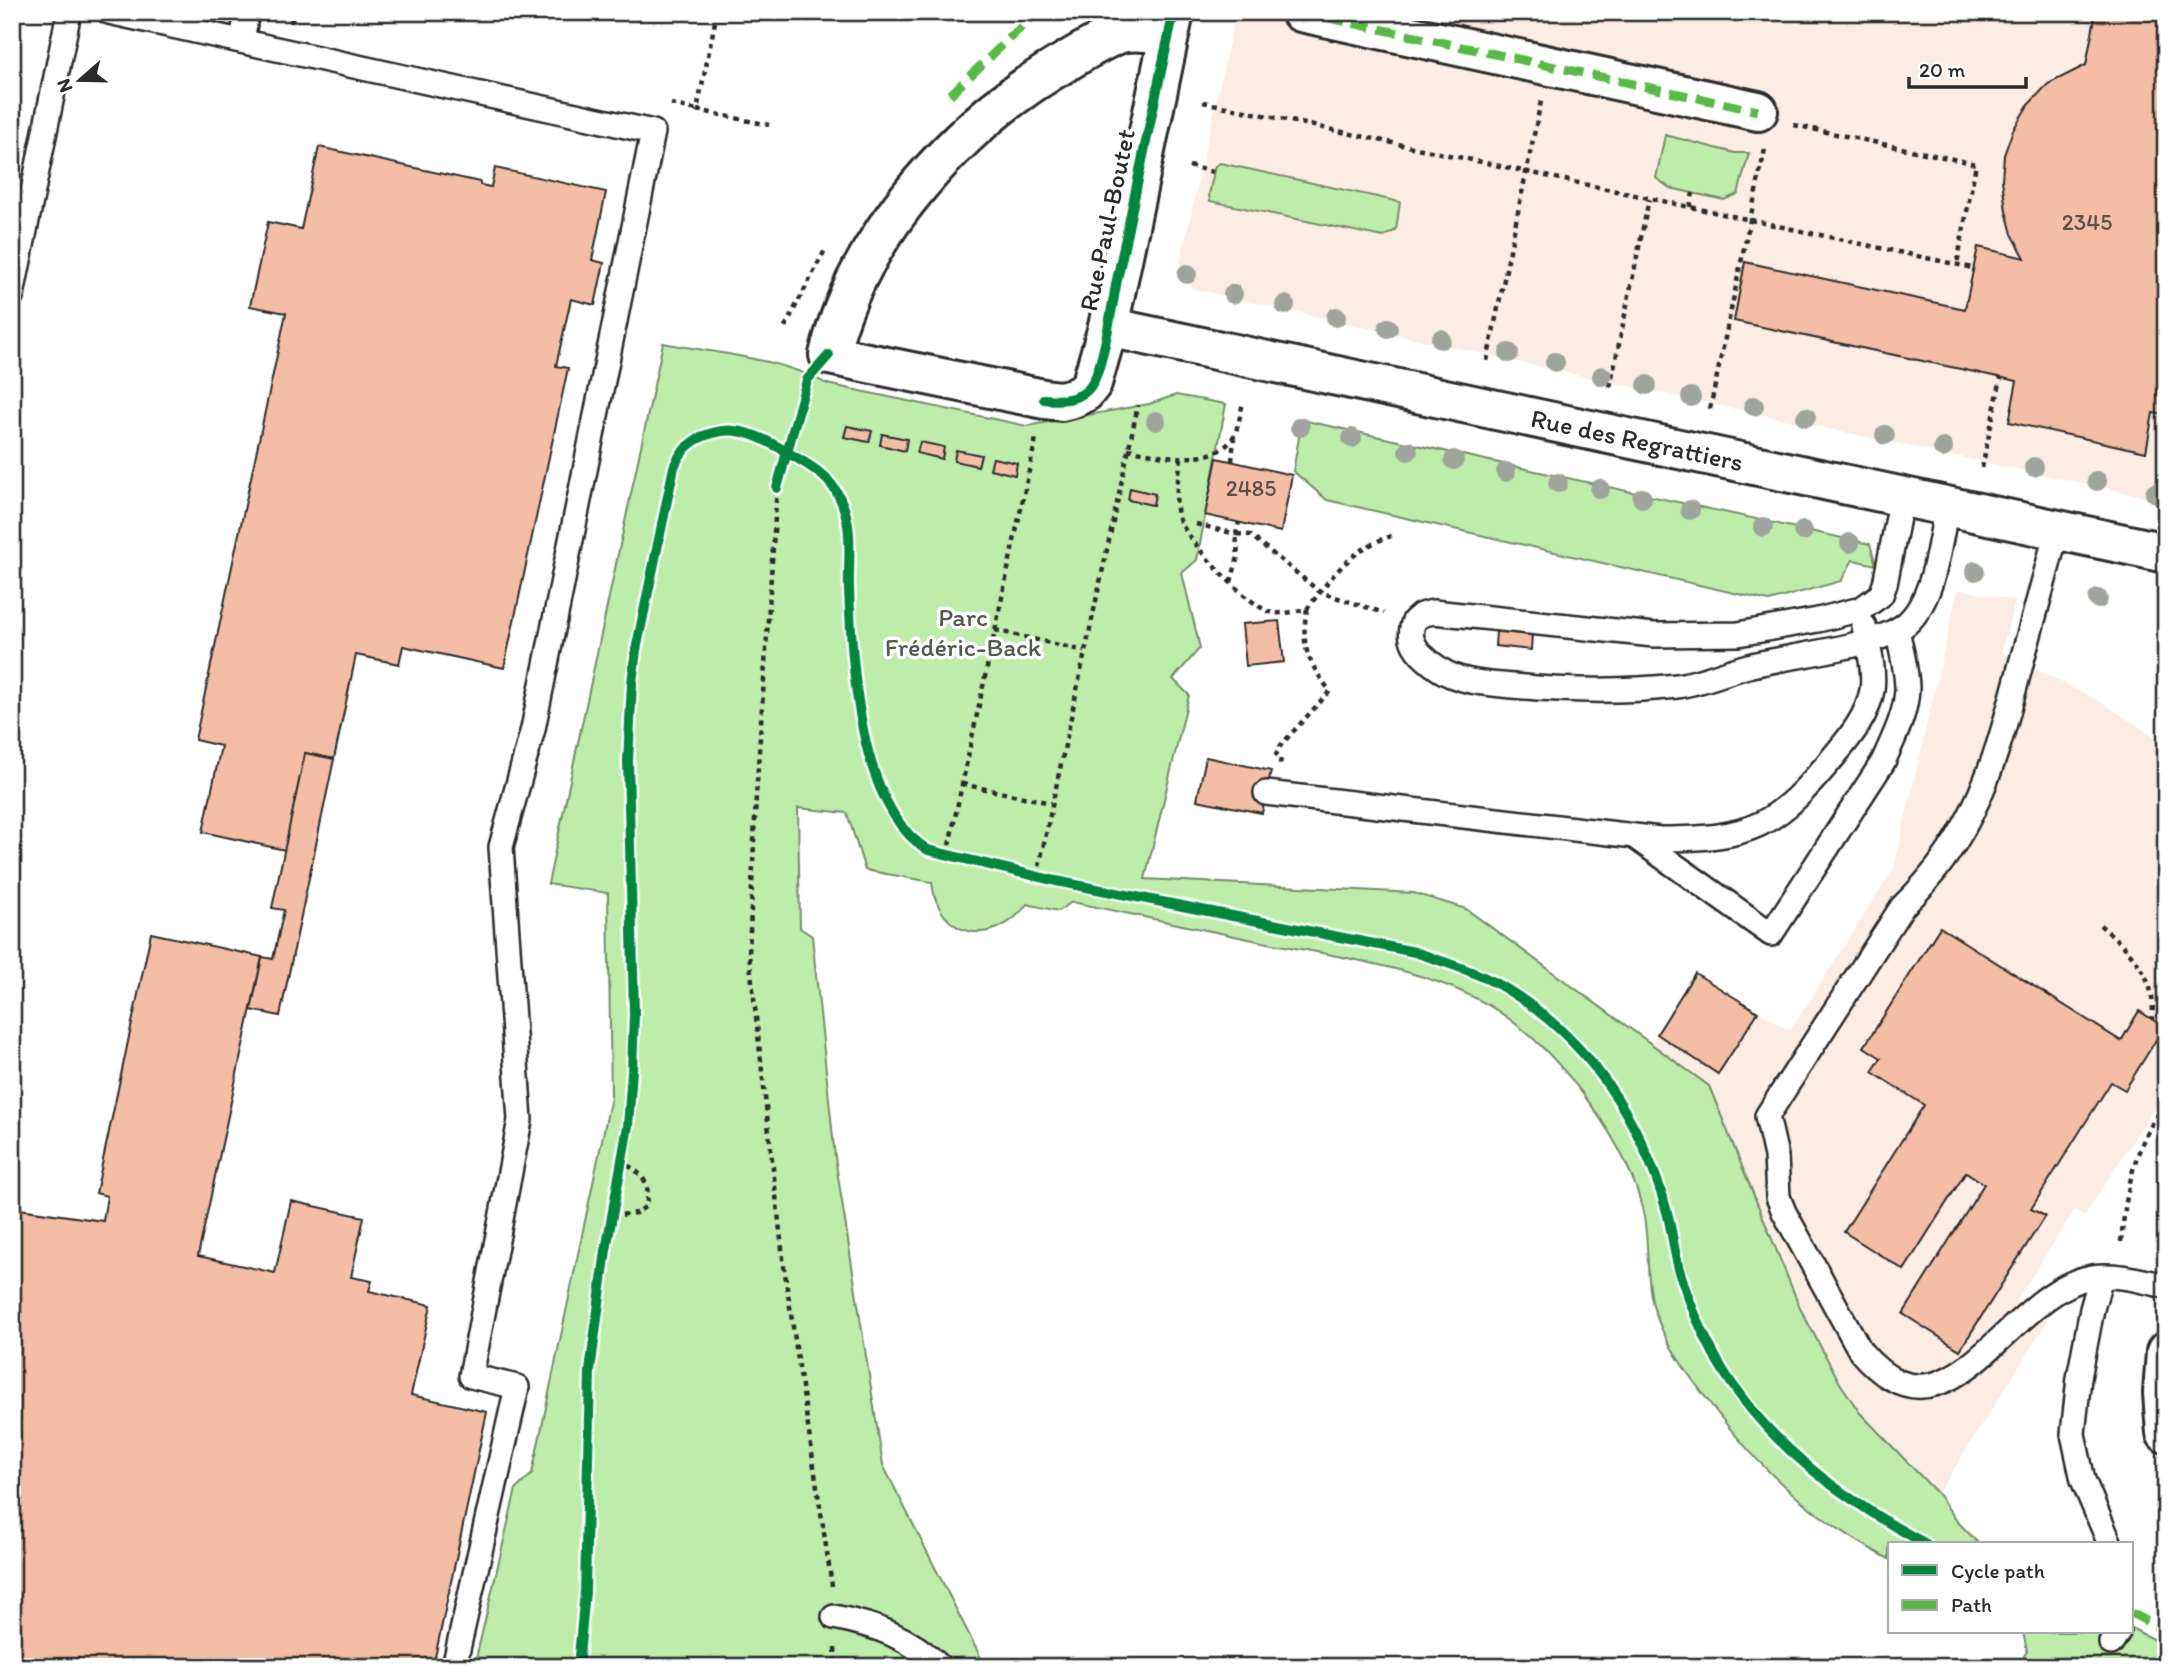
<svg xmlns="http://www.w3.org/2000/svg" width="2178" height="1679" font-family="Itim,sans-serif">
<rect width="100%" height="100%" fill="#fff"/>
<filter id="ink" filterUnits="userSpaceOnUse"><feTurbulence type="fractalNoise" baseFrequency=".0143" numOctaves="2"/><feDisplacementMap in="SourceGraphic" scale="14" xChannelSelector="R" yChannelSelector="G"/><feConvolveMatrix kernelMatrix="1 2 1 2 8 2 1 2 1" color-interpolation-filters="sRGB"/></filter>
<g filter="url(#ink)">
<g fill="#fbece4">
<polygon points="1236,12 2166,12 2166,501 1577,375 1194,289 1178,273"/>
<polygon points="1958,589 2015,601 2001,652 2101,702 2141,728 2166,748 2166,1088 2085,1216 2074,1211 2016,1301 2048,1320 1938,1494 1860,1413 1840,1383 1651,1044 1695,973 1790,1031 1894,868"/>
</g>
<g fill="#beedab" stroke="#748c6b" stroke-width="2">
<polygon points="1665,135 1735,153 1749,153 1738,194 1724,200 1670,188 1656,178"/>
<polygon points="1220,163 1400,202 1396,230 1383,237 1210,201 1209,195 1215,166"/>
<path d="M663 343C715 353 781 358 827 384L1027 426 1149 404 1176 395 1226 404 1197 560 1182 573 1200 648 1173 679 1189 695 1145 879 1414 893 1466 909 1709 1086 1801 1310 1840 1383 1860 1413 1938 1494 1957 1521 1979 1544H1889V1559C1810 1517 1759 1469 1706 1398 1686 1371 1664 1342 1654 1309 1645 1278 1650 1244 1643 1212 1629 1145 1563 1058 1508 1018 1443 970 1341 957 1263 942 1200 929 1136 915 1072 902L1058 911 1027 904C995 948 938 940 932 882L865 870 847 813 798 808 800 928 812 936 835 1157 883 1465 985 1666 474 1667 516 1489 532 1474 611 1097 608 893 548 884Z"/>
<polygon points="1302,420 1870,544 1876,565 1853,560 1841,581 1769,601 1327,500 1293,471"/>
<polygon points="2131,1628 2166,1646 2166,1667 2018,1667 2027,1651 2023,1632 2131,1632"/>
</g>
<g fill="#f3bea5" stroke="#2b2b2b" stroke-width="2">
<polygon points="2096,12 2166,12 2166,415 2153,413 2146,452 2009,422 2017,381 1734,321 1745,262 1965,309 1978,247 2025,258 2012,234 2006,211 2002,180 2004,155 2013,130 2028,105 2048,84 2086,65"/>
<polygon points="319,147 480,182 480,185 491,187 495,168 606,192 592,260 604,263 595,305 571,299 556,366 568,368 504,668 403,646 399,664 356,655 334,759 305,753 285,850 203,832 221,746 195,740 286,313 250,306 268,222 301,229"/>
<polygon points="847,426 872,431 869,442 844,437"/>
<polygon points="882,434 907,439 905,451 880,445"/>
<polygon points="920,442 944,447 942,459 917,453"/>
<polygon points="956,450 981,455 978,466 954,461"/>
<polygon points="993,458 1017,463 1015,475 990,469"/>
<polygon points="1217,458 1292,475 1281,532 1205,515"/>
<polygon points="1130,488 1155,494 1153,505 1128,500"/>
<polygon points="1279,621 1284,662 1246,666 1242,624"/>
<polygon points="1496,631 1532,635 1531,650 1495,646"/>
<polygon points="305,753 334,759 280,1016 251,1010 262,957 273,959 284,910 272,908"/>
<polygon points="1206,757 1271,771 1262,813 1197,800"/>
<polygon points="1940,927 2121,1041 2139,1011 2164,1027 2125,1090 2111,1082 2031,1209 2045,1216 1960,1350 1903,1314 1984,1184 1966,1172 1904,1270 1844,1232 1924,1105 1872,1072 1881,1058 1864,1047"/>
<polygon points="151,933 262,957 198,1256 275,1273 291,1201 364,1217 351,1277 372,1281 369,1291 431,1305 411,1395 487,1412 433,1667 12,1667 12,1208 103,1221 107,1196 96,1193"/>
<polygon points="1695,973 1758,1012 1718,1074 1657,1034"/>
</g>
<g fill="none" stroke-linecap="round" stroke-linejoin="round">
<defs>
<g id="lane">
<polyline points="109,12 653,132 533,729 501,847 520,1120 471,1376 517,1387 454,1667"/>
<polyline points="242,41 247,12"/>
<polyline points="12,295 69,12"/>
<path d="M1902 497 1885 584 1881 595 1861 609 1818 620 1738 634 1654 635 1433 612 1421 615 1414 621C1409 634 1411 643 1421 654 1428 661 1437 668 1446 673 1466 683 1492 684 1513 686 1567 691 1623 692 1677 686 1701 683 1725 672 1748 666 1786 656 1879 647 1906 624 1935 599 1939 543 1947 507"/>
<path d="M2057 530C2046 574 2034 617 2022 660 1997 756 1977 836 1902 907L1767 1116 1776 1156 1778 1197 1784 1212 1861 1352C1949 1456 2008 1291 2092 1277 2116 1273 2142 1281 2166 1286"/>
<path d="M1266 793 1660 839C1754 839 1776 826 1835 755 1851 736 1868 715 1872 690 1875 669 1868 646 1864 626"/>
<path d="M1635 837 1771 934 1883 762C1893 739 1906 715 1907 689 1907 670 1901 649 1897 630"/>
<polyline points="2101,1277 2092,1309 2079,1378 2073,1434 2083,1480 2110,1544"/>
<path d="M834 1617C875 1625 910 1637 940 1667"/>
<polyline points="2111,1643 2118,1632"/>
</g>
<g id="street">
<polyline points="1301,12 1758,111"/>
<path d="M1169 35C1154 33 1137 29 1121 33 1103 39 1086 50 1069 60 962 120 858 233 829 355L1044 399 1061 401 1073 398 1085 392 1092 383 1108 327 1174 12"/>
<path id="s1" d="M1108 327 2166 553"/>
<polyline points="2166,1352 2163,1393 2166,1433"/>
</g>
</defs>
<use href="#lane" stroke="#2b2b2b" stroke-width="28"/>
<use href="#street" stroke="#2b2b2b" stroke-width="44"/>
<g stroke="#2b2b2b" stroke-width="4.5" stroke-dasharray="5 5" stroke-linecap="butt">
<polyline points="717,12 697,110 769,125"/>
<polyline points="291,23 293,12"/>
<polyline points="1203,102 1973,268"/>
<polyline points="671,104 697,110"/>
<polyline points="1794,125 1976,164 1957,264"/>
<polyline points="1189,166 1213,172"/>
<polyline points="1690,207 1693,193"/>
<polyline points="785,327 825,250"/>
<polyline points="1487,361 1541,101"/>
<polyline points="1610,387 1649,199"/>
<polyline points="1710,409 1765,149"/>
<path d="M1128 449C1156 455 1205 467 1229 443 1238 433 1240 415 1243 402"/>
<path d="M1181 458C1179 477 1173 500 1179 518 1186 540 1252 611 1274 613 1284 614 1297 611 1307 609 1331 577 1351 549 1391 536"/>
<polyline points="1232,461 1234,438"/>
<polyline points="1982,468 2001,378"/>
<polyline points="777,488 756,796 749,954 784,1267 832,1586"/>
<polyline points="2156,504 2166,491"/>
<polyline points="1196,524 1236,534 1239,522"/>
<polyline points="1231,582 1238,557 1236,534 1250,535 1320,592 1384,613"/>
<polyline points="995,630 1084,651"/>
<path d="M1280 764 1281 758 1276 754 1281 745 1330 691C1308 662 1300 647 1307 609"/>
<polyline points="962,784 1051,803"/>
<polyline points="947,855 1036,438"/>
<polyline points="1037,876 1138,405"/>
<path d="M2100 925C2129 949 2158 977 2152 1019"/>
<path d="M612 1216 636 1213 645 1207C653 1184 642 1172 621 1162"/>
<path d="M2121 1242C2126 1191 2134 1144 2166 1103"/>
<polyline points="835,1648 836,1667"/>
<polyline points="578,1665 580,1667"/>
</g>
<use href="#lane" stroke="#fff" stroke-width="23"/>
<use href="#street" stroke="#fff" stroke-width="38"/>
<g stroke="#58b947" stroke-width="9" stroke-dasharray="18 9" stroke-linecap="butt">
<polyline points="1301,12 1758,111"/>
<polyline points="950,95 1037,12"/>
<polyline points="2131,1613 2166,1631"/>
</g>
<defs>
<g id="cycleway">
<path d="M1044 399C1060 401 1082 401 1092 384 1104 364 1112 305 1117 280 1136 191 1154 101 1174 12"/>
<polyline points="777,488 807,380 829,355"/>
<path d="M578 1667 585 1592 590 1371 606 1250 628 1126 632 1071 634 1014 628 761 632 683 636 650 674 467C683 445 698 435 722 431 745 428 768 441 787 452 805 463 825 473 836 491 855 522 848 555 849 589 852 663 858 808 928 850L1056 881 1415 952C1446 963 1479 972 1508 990 1589 1040 1642 1121 1667 1212 1672 1231 1674 1251 1679 1269 1688 1301 1702 1333 1718 1362 1766 1444 1844 1500 1926 1544"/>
</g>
</defs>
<use href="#cycleway" stroke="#fff" stroke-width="15"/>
<use href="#cycleway" stroke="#00873e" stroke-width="10"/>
</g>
<g fill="#9fa59c">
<circle cx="1187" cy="274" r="10"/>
<circle cx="1233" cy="294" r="10"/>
<circle cx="1285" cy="305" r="10"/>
<circle cx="1336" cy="317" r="10"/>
<circle cx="1388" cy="328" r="10"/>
<circle cx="1441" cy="339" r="10"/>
<circle cx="1509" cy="353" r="10"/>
<circle cx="1555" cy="362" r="10"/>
<circle cx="1602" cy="376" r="10"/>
<circle cx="1647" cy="385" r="10"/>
<circle cx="1691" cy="397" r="10"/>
<circle cx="1754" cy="406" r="10"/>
<circle cx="1806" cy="417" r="10"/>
<circle cx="1156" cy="421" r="10"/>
<circle cx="1300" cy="427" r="10"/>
<circle cx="1885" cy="435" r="10"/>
<circle cx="1352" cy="438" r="10"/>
<circle cx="1943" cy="448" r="10"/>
<circle cx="1408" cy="451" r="10"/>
<circle cx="1454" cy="460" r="10"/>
<circle cx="2034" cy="467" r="10"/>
<circle cx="1506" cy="472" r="10"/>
<circle cx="2097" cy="481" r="10"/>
<circle cx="1558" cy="483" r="10"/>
<circle cx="1600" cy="489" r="10"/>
<circle cx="2155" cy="493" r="10"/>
<circle cx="1642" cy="498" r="10"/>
<circle cx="1690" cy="510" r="10"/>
<circle cx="1763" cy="527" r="10"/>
<circle cx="1803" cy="531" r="10"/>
<circle cx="1850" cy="543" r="10"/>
<circle cx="1975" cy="571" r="10"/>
<circle cx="2098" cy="599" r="10"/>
</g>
</g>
<g text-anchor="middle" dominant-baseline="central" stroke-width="7" stroke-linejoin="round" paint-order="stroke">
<g font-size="23" fill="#5d504a">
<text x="2087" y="222">2345</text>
<text x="1251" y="488">2485</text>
</g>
<g font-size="26" fill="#2b2b2b" stroke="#fff">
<text transform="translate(1107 220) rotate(-78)">Rue Paul-Boutet</text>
<text stroke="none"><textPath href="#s1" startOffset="541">Rue des Regrattiers</textPath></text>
</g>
<g font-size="26" fill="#505c4b" stroke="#fff">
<text x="963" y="617">Parc<tspan x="963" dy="30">Frédéric-Back</tspan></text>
</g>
</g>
<rect width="2178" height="1679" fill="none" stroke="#fff" stroke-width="42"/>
<rect x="21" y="21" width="2136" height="1637" fill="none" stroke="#2b2b2b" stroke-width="2.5" filter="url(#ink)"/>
<rect x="1888" y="1542" width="245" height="91" fill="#ffffff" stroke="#aaaaaa" stroke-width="2"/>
<rect x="1902" y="1565" width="35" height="10" fill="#00873e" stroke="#aaaaaa" stroke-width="2"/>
<text x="1951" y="1578" font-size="21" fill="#2b2b2b">Cycle path</text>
<rect x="1902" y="1600" width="35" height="10" fill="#58b947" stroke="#aaaaaa" stroke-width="2"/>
<text x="1951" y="1612" font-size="21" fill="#2b2b2b">Path</text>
<g transform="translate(80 80) rotate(250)" stroke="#ffffff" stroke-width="5" paint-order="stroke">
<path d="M0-5L12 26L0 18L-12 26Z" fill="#2b2b2b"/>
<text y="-10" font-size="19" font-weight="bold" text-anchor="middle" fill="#2b2b2b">N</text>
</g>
<path d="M1909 77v10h117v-10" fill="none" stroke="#2b2b2b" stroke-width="3.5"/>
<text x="1919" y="77" font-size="21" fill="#2b2b2b" stroke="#ffffff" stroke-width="5" paint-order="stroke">20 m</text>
</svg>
